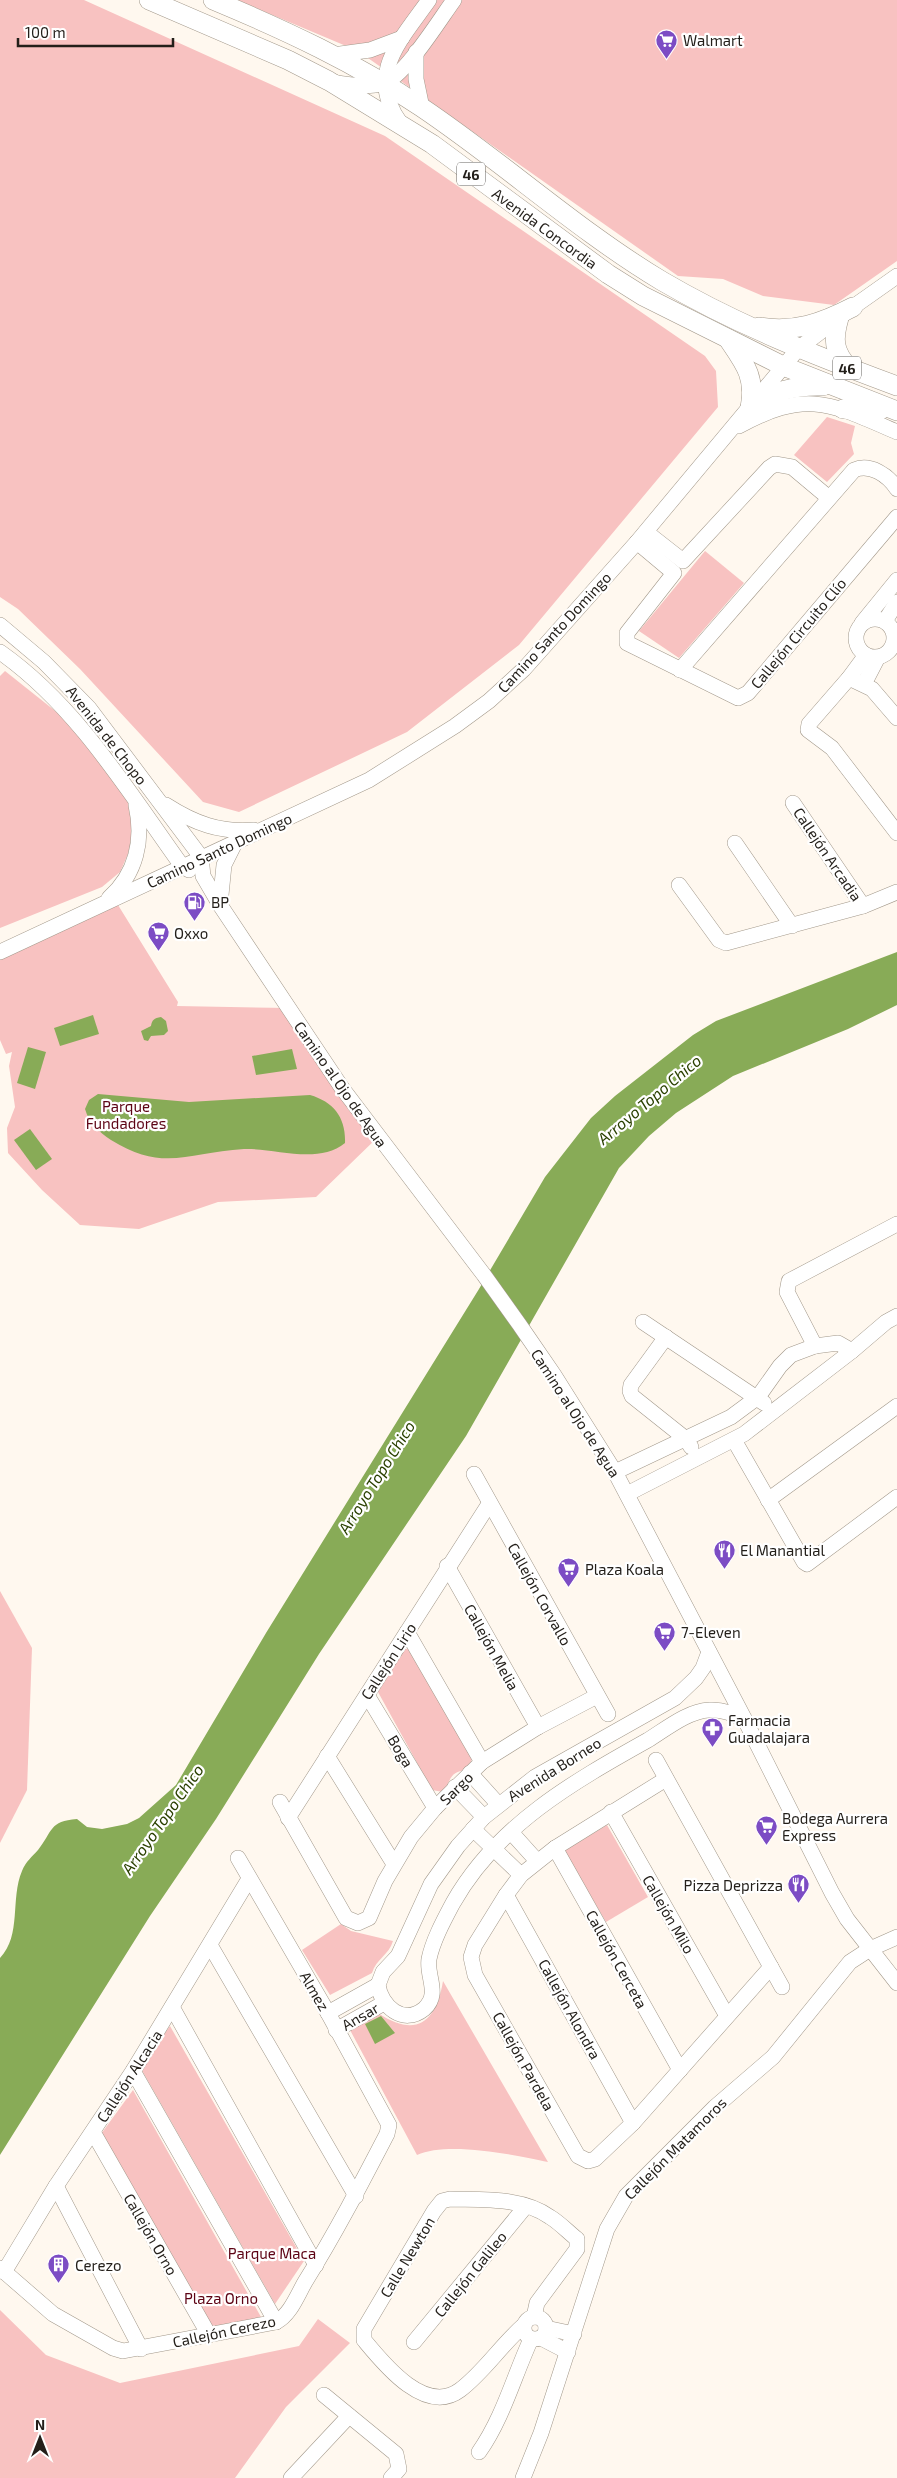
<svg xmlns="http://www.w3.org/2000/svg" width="897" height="2478" font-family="'Exo 2',sans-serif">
<rect width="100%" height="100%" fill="#fff8ef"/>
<g fill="#f8c2c1">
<polygon points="0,0 84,0 385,136 705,356 716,371 718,407 519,645 407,732 239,812 203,802 80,669 18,609 0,597"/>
<polygon points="237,0 897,0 897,261 834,305 763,296 723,279 678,276 358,51"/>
<polygon points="827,417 855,426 851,443 854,454 827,482 794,455"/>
<polygon points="705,551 744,583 679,658 639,631"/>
<polygon points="5,671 59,714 96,756 133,809 135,825 128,854 120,872 102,887 0,928 0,676"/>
<polygon points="118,905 178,1002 177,1006 288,1008 378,1137 316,1197 218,1202 139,1229 80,1225 42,1190 8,1153 7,1128 15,1107 9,1066 12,1052 6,1054 0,1040 0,959"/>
<polygon points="0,1591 32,1648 27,1790 0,1843"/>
<path d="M404 1649H408L473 1757 467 1770C448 1772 452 1780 443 1792L432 1790 378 1692Z"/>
<polygon points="607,1825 648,1897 606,1922 564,1851"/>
<path d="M341 1924 351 1931 393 1941C389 1955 376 1959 372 1973L330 1995 302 1950Z"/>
<path d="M443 1981 548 2162C515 2155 448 2141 417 2155L350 2030 378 2013C416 2038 436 2023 443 1981Z"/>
<polygon points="170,2026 304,2261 275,2304 140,2067"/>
<polygon points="133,2090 261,2317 208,2330 101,2134"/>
<polygon points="0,2310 46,2355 120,2383 299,2346 318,2319 350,2343 286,2407 235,2478 0,2478"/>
</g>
<g fill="#88ab57">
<path d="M897 952V1005L848 1029 733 1076 676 1113 649 1136 619 1168 466 1436 319 1654 216 1819 150 1916 0 2155V1958C22 1935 10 1899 22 1871 26 1861 32 1857 38 1850 53 1831 49 1821 77 1819L87 1827 102 1829 127 1824 139 1818 176 1785 266 1633 479 1289 545 1177 591 1118 615 1096 693 1035 716 1021Z"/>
<polygon points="93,1015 99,1034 60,1046 54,1028"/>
<path d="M161 1017 166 1021 168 1031 164 1035 151 1036 148 1041 144 1040 141 1031 151 1026C152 1020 154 1018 161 1017Z"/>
<polygon points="28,1047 46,1052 35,1089 17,1083"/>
<polygon points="292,1049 297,1069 256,1075 252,1056"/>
<path d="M98 1094 189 1102 310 1095C334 1102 346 1118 345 1143 318 1165 275 1148 244 1149 189 1152 164 1173 111 1140 99 1132 89 1123 85 1109L89 1100Z"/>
<polygon points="30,1129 52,1159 36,1170 14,1140"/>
<polygon points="381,2016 395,2033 375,2044 365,2024"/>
</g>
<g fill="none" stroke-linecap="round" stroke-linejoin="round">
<defs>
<g id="minor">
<polyline points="416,52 416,79 422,108"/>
<polyline points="333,55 370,50 402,38"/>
<path d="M333 82C349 85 368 88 384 83 405 76 440 19 454 0"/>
<path d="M401 124C365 75 400 41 429 0"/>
<path d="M739 426C807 389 830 403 897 432"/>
<polyline points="646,532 683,561 769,468 775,464 792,467 829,498"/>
<polyline points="637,542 674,573 627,633 627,643 738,698 748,693 897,517"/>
<circle cx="875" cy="638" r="19"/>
<polyline points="885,621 897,602"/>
<polyline points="862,623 897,580"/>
<polyline points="0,625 44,662 89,708 201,857 203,876 220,905 342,1088 484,1275 519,1324 554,1375 615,1472 745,1720 832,1893 847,1919 897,1983"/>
<path d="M0 652C77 706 128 791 182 866L189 870"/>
<polyline points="866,655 849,678 809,724 808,730 832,748 897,833"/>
<path d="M680 670 854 470C870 463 888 475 897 489"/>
<polyline points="849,678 872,689 897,718"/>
<polyline points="864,684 878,657"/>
<polyline points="793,803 863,906"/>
<path d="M166 805C194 823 220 833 254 830"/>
<polyline points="735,843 792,926"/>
<polyline points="679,885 719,940 726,943 863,906 897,892"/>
<path d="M109 898C136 874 144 840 136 805"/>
<polyline points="220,905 224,865 236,841"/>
<polyline points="0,952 369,780 455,726 489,701 524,669 637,542 798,349 853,307 897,276"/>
<polyline points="643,1322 764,1403"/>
<polyline points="666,1337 631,1385 630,1391 632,1396 686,1439 691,1447"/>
<polyline points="815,1346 787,1292 789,1281 897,1224"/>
<polyline points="734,1440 804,1562 807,1564 897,1497"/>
<polyline points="615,1472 731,1417 758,1397 780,1366 791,1355 815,1346 838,1343 852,1351"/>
<polyline points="474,1474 608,1714"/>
<polyline points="627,1494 744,1434 852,1351 886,1322 897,1316"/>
<polyline points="768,1500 897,1406"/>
<polyline points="447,1566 538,1727"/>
<polyline points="407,1632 482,1762"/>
<path d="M709 1652 703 1668 696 1678 675 1698 535 1777 484 1817 458 1846 431 1884 398 1956 383 1972 378 1985C381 2006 403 2026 424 2009 441 1994 426 1976 429 1959 433 1940 444 1920 453 1903 497 1825 573 1782 648 1740 666 1729 688 1711 709 1710 723 1709 733 1714 745 1720"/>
<polyline points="367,1695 435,1808"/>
<polyline points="327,1756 394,1864"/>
<polyline points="656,1760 782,1987"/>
<polyline points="470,1773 498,1804"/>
<polyline points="666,1779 555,1848 521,1875 506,1895 475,1945 471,1957 475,1975 578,2156 588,2161 595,2159 633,2123 771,1967"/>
<polyline points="455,1787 484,1817"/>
<polyline points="280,1802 346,1918 358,1923 369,1918 385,1881 411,1837 435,1808 482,1762 538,1727 597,1696"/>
<polyline points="611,1812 727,2016"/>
<polyline points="288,1818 489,1504"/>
<polyline points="473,1829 521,1875"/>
<polyline points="511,1832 537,1861"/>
<polyline points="555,1848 680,2070"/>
<polyline points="506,1895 633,2123"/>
<polyline points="210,1945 356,2196"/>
<polyline points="172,2007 316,2265"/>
<polyline points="328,2013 378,1985"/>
<polyline points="336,2030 384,2003"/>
<polyline points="133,2071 276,2322"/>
<polyline points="93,2132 209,2335"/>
<polyline points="56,2186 141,2349"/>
<path d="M0 2268 53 2314 113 2348 123 2351 276 2322C290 2315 297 2296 305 2282 335 2234 361 2184 387 2134L389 2125 328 2013 238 1858"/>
<polyline points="4,2272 56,2186 133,2071 249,1879"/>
<circle cx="535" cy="2328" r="11"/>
<path d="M524 2325C501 2345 484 2372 460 2390 425 2416 383 2363 364 2340V2329L434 2211 442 2201 450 2199C483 2200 522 2197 550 2217 560 2223 568 2232 577 2239V2249L537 2303 534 2317"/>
<polyline points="546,2328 574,2334"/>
<polyline points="541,2338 568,2352"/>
<polyline points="414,2342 526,2206"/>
<polyline points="324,2395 396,2454 399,2469 391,2478"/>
<path d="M479 2452C503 2418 514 2376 531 2339"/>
<polyline points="291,2478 349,2416"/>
<polyline points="523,2478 541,2433 607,2229 626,2196 715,2107 773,2057 850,1962 870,1949 897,1937"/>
</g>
<g id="major">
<polyline points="149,0 288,60 329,81 432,144 608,274 643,296 783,366 897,411"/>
<path d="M213 0C285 30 356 63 421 107 503 162 577 230 662 281 737 325 816 356 897 386"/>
<path d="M839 318C833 339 833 351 849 368"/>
<path d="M759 327C794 333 822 323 853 307"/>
<path d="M728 339C745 364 756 377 750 408"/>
<path d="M750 408C773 391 794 385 823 386"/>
<polyline points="843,409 882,409"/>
</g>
</defs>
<use href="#minor" stroke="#a2988a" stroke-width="16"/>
<use href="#major" stroke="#a2988a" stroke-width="20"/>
<use href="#minor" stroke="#fff" stroke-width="15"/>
<use href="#major" stroke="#fff" stroke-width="19"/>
</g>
<defs>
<symbol id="supermarket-pin" viewBox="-11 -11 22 30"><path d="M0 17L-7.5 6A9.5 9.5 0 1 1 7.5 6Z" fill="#7c4cc4" stroke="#fff"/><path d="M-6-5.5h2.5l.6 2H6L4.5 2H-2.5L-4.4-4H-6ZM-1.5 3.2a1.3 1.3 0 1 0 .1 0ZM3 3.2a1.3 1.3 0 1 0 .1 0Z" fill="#fff"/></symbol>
<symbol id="fuel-pin" viewBox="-11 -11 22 30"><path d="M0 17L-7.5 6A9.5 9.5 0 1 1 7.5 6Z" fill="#7c4cc4" stroke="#fff"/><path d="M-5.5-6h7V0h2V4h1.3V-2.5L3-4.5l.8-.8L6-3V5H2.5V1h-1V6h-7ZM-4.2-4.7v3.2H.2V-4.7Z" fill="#fff"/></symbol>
<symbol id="restaurant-pin" viewBox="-11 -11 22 30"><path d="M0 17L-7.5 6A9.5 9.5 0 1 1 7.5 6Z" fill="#7c4cc4" stroke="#fff"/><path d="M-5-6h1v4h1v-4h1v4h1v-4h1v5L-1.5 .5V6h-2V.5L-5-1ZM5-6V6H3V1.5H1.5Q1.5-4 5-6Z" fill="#fff"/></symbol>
<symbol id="pharmacy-pin" viewBox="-11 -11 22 30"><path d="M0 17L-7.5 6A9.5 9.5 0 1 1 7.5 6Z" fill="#7c4cc4" stroke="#fff"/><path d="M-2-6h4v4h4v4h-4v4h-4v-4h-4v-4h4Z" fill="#fff"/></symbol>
<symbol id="building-pin" viewBox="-11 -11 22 30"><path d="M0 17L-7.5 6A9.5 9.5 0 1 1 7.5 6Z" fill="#7c4cc4" stroke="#fff"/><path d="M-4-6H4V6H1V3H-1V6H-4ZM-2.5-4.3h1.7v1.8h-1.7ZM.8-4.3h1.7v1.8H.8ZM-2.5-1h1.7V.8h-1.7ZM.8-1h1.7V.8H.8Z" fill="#fff"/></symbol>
</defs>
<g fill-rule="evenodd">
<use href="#supermarket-pin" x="654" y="28" width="25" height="34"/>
<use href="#fuel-pin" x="182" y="890" width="25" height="34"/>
<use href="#supermarket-pin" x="146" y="920" width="25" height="34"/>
<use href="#restaurant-pin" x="712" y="1538" width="25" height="34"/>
<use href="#supermarket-pin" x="556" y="1556" width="25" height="34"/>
<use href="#supermarket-pin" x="652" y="1620" width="25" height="34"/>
<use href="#pharmacy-pin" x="700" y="1716" width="25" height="34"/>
<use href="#supermarket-pin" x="754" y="1814" width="25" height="34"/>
<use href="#restaurant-pin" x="786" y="1872" width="25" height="34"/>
<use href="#building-pin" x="46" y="2252" width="25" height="34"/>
</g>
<g text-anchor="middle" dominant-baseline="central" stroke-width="4.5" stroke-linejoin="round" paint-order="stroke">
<g fill="#fff" stroke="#65625f" stroke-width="1">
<rect x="457" y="162.5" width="28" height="23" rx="4"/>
<rect x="833" y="356.5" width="28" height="23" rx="4"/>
</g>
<g font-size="14" font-weight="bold" fill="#231f1a">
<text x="471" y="174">46</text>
<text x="847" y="368">46</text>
</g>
<g font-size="15" fill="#231f1a" stroke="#fff" text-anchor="start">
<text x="683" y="40">Walmart</text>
<text x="211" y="902">BP</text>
<text x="174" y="933">Oxxo</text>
<text x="740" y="1550">El Manantial</text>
<text x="585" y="1569">Plaza Koala</text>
<text x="681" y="1632">7-Eleven</text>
<text x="728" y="1720">Farmacia<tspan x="728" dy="17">Guadalajara</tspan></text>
<text x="782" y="1818">Bodega Aurrera<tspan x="782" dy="17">Express</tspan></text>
<text x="783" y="1885" text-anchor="end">Pizza Deprizza</text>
<text x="75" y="2265">Cerezo</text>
</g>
<g font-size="15" fill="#231f1a" stroke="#fff">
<text transform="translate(545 228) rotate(36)">Avenida Concordia</text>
<text transform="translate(554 632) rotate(-47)">Camino Santo Domingo</text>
<text transform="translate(798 633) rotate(-50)">Callejón Circuito Clío</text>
<text transform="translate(107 735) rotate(52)">Avenida de Chopo</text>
<text transform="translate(219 850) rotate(-25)">Camino Santo Domingo</text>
<text transform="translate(828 854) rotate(56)">Callejón Arcadia</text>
<text transform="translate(341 1084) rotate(55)">Camino al Ojo de Agua</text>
<text transform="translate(576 1413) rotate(57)">Camino al Ojo de Agua</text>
<text transform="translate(540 1594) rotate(61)">Callejón Corvallo</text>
<text transform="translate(492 1647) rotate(61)">Callejón Melia</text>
<text transform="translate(388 1661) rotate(-57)">Callejón Lirio</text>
<text transform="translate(401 1751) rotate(59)">Boga</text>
<text transform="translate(554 1769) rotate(-32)">Avenida Borneo</text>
<text transform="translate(456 1788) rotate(-45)">Sargo</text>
<text transform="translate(669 1914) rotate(60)">Callejón Milo</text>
<text transform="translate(617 1959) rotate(61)">Callejón Cerceta</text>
<text transform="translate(315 1991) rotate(60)">Almez</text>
<text transform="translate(570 2009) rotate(61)">Callejón Alondra</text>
<text transform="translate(360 2016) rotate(-30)">Ansar</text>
<text transform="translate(524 2061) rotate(61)">Callejón Pardela</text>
<text transform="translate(129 2076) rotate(-57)">Callejón Alcacia</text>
<text transform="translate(675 2148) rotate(-45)">Callejón Matamoros</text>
<text transform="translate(151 2234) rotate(60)">Callejón Orno</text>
<text transform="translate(407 2257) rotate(-59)">Calle Newton</text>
<text transform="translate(470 2274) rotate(-51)">Callejón Galileo</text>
<text transform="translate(224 2331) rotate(-12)">Callejón Cerezo</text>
</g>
<g font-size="15" fill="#5d0415" stroke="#fff">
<text x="126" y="1106">Parque<tspan x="126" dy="17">Fundadores</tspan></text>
<text x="272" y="2253">Parque Maca</text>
<text x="221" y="2298">Plaza Orno</text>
</g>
<g font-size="16" font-style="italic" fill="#2a4000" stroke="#fff">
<text transform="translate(649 1099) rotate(-40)">Arroyo Topo Chico</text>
<text transform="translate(376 1477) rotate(-58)">Arroyo Topo Chico</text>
<text transform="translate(162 1819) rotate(-55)">Arroyo Topo Chico</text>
</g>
</g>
<g transform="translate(40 2438)" stroke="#ffffff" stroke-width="4" paint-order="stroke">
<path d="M0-4L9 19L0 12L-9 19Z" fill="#231f1a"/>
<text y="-8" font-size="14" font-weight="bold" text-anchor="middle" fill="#231f1a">N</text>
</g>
<path d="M18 38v8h155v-8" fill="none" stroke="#231f1a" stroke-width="2.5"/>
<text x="25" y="38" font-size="15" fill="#231f1a" stroke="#ffffff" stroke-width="4" paint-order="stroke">100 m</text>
</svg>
